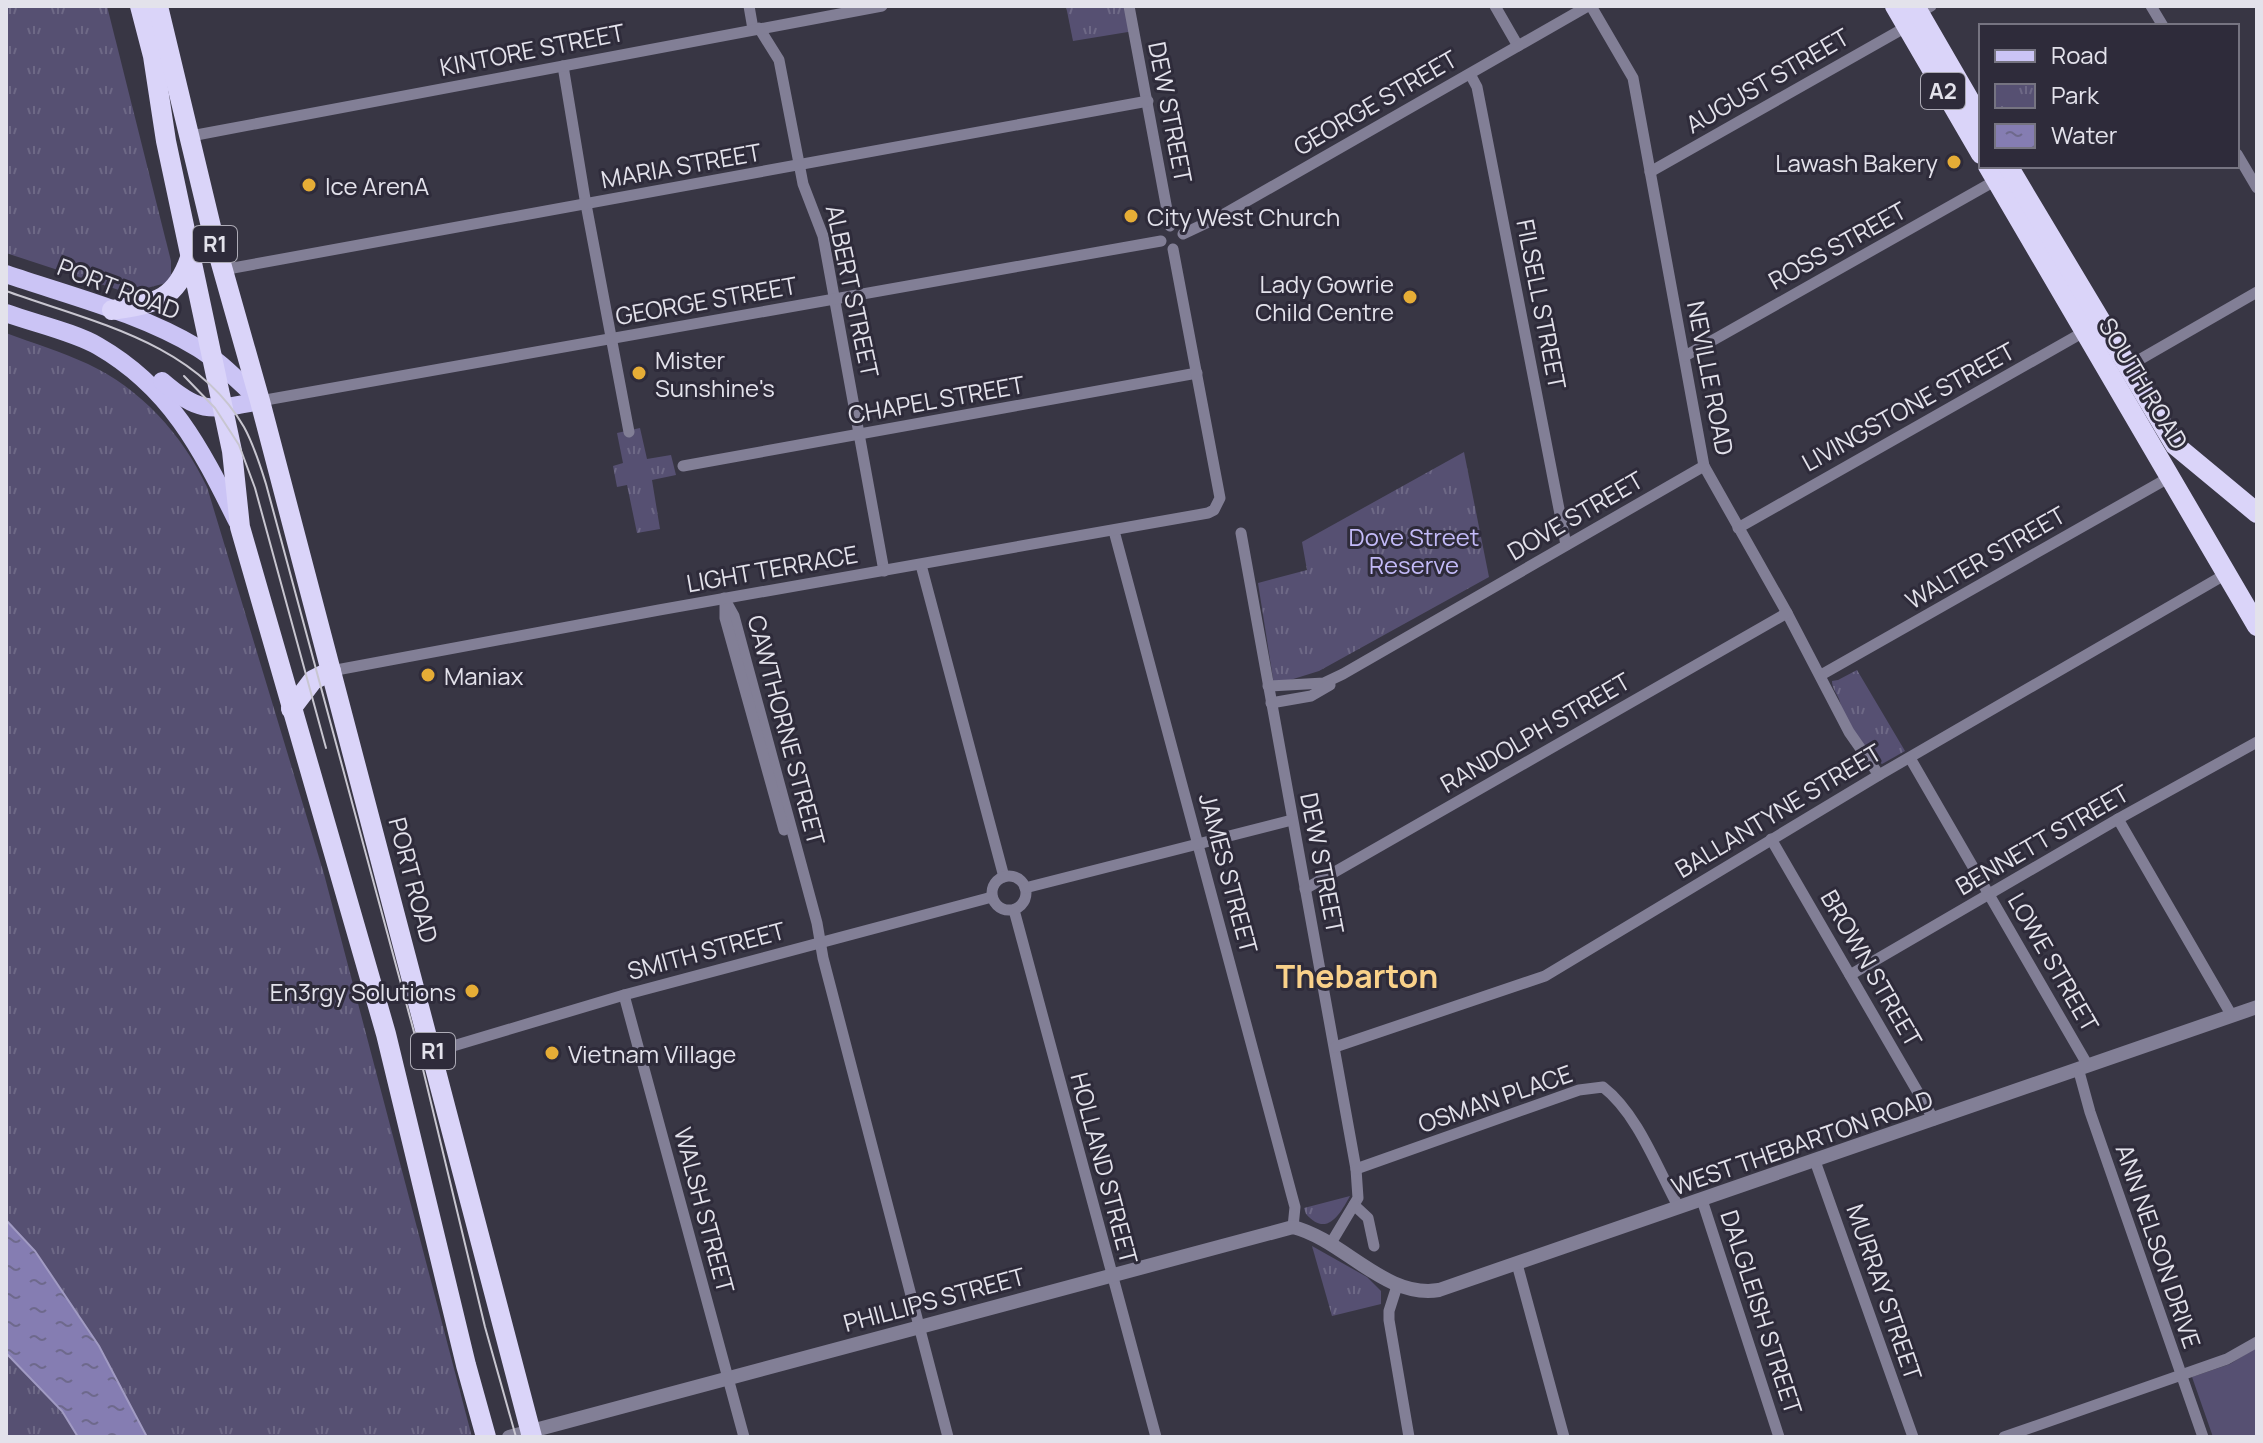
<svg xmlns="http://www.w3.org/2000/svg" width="2263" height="1443" font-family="Manrope,sans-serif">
<defs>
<pattern id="park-tufts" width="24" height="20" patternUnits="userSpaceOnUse" patternTransform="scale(2)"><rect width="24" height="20" fill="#565072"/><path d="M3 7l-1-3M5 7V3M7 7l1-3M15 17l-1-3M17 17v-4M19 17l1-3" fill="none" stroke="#6e6986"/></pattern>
<pattern id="water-ripples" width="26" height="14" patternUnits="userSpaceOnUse" patternTransform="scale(2)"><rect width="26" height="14" fill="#857db2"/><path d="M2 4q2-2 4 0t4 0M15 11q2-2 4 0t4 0" fill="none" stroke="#6e698c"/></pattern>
</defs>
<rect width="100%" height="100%" fill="#383644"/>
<g fill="url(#park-tufts)">
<polygon points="6,6 107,6 171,261 171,275 166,283 128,293 6,253"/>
<polygon points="1066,6 1129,6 1134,31 1073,41"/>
<path d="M6 333C33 343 62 352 88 364 141 389 182 434 207 487L324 874 472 1437H6Z"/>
<polygon points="640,428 647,459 671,455 676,475 652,480 660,529 637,533 627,485 617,487 613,466 623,463 617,433"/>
<polygon points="1464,452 1489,577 1319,671 1274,685 1258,583 1307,570 1302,542"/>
<path d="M1857 670 1905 751 1882 764C1860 749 1846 723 1839 699 1836 692 1832 688 1832 681L1838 680Z"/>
<path d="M1350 1196C1340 1214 1327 1238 1306 1214L1304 1208Z"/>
<polygon points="1312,1246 1367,1277 1381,1291 1381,1304 1332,1316"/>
</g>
<polygon fill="#565072" points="2257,1347 2257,1437 2213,1437 2192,1377 2230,1364"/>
<polygon fill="url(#water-ripples)" stroke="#a19bc3" stroke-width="2" points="6,1220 35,1251 99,1346 147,1437 78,1437 62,1411 6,1353"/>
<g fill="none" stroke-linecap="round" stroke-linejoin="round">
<g stroke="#827f96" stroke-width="11">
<polyline points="749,6 753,29"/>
<polyline points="1129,6 1170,226"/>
<polyline points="1495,6 1518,46"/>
<polyline points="1591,6 1633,78 1704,466 1787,613 1849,732 1879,775"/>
<polyline points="2151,6 2163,26"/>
<polyline points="759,28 779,60 803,184 823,236 884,571"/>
<polyline points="563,66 585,199 629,432"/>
<polyline points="1470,74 1477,87 1566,545"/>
<polyline points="191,136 882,6"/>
<polyline points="2237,154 2257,188"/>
<polyline points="1650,172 1906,27 1919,13 1931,6"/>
<polyline points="1183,234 1219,217 1588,6"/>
<polyline points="222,270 1148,101"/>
<polyline points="1685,356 2000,178"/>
<polyline points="2125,368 2257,292"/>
<polyline points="260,401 1161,241"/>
<polyline points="683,466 1197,373"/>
<polyline points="1738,528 2089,329"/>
<polyline points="1114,531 1292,1196 1295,1207 1293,1227"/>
<polyline points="1241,533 1356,1169 1358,1198 1331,1243"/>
<polyline points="921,565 1004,877"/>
<polyline points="724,598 734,616 817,923 823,958 948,1437"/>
<polyline points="725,603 725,618 784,830"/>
<polyline points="331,671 659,610 1208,513 1214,510 1220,498 1173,249"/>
<polyline points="1821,675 2170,477"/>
<polyline points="1268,686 1324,683 1343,674 1704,466"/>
<polyline points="1271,703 1311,696 1330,685"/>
<polyline points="1910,758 2087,1064"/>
<polyline points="2118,819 2232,1016"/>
<polyline points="1771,839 1934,1120"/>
<circle cx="1009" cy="893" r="17"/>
<polyline points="1025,888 1292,820"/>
<polyline points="1305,889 1787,613"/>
<polyline points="1014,910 1156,1437"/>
<polyline points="1850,975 2118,819 2257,742"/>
<polyline points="624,995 744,1437"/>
<polyline points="1335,1047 1545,976 1879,775 2226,574"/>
<polyline points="433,1052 624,995 992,897"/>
<polyline points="2078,1068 2090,1112 2203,1437"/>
<polyline points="1815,1161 1913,1437"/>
<path d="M1356 1169 1579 1090 1603 1087C1638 1114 1658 1170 1679 1208"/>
<polyline points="1702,1200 1779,1437"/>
<polyline points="1354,1205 1368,1218 1374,1246"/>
<polyline points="1517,1264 1564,1437"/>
<polyline points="1397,1286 1389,1311 1389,1320 1409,1437"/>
<polyline points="2004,1437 2227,1359 2257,1342"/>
</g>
<path stroke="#827f96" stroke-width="14" d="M509 1437 1293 1227C1344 1240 1385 1299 1439 1290L2257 1007"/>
<g stroke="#cbc4f5" stroke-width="18">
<path d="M6 274C70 296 140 313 198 348 221 362 240 383 260 401"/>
<path d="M6 313C33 323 74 332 98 346 171 388 201 449 237 521"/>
<path d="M162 381C201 415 211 410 260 401"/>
</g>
<g stroke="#dad4f9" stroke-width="20">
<polyline points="140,6 153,56 166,141 232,451 240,527 386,1034 466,1365 486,1437"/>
<polyline points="158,6 213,235 260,401 532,1437"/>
<polyline points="1895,6 1981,154"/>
<polyline points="1915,6 1981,120"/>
<polyline points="1988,166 2257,626"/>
<polyline points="2008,166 2175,445 2257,513"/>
<path d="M112 310C154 303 175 302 190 258"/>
<polyline points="291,709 313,680 331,671"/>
</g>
<g stroke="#c8c6d0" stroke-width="2">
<path d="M6 291C92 322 195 342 244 427 254 445 260 465 266 484L414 1032 485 1327 516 1437"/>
<polyline points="184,376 215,408 239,445 255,488 326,748"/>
</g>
</g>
<g fill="#e6ad36" stroke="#2e2b3a" stroke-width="3">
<circle cx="1954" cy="162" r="8"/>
<circle cx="309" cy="185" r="8"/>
<circle cx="1131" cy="216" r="8"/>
<circle cx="1410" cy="297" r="8"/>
<circle cx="639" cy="373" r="8"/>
<circle cx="428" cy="675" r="8"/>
<circle cx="472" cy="991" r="8"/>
<circle cx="552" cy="1053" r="8"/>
</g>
<g text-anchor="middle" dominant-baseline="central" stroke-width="6" stroke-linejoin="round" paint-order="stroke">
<g fill="#2e2b3a" stroke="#adabb6" stroke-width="2">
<rect x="1921" y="73" width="44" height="36" rx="6"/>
<rect x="193" y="226" width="44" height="36" rx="6"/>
<rect x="411" y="1033" width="44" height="36" rx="6"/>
</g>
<g font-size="22" font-weight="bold" fill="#e3e2eb">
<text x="1943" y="91">A2</text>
<text x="215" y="244">R1</text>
<text x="433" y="1051">R1</text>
</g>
<g font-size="24" fill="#e3e2eb" stroke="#2e2b3a">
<text transform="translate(532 49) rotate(-11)">KINTORE STREET</text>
<text transform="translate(1767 80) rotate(-30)">AUGUST STREET</text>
<text transform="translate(1375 102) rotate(-30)">GEORGE STREET</text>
<text transform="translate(1171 112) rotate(79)">DEW STREET</text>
<text transform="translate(681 165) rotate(-10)">MARIA STREET</text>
<text transform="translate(1837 245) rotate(-29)">ROSS STREET</text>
<text transform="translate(119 288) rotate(21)">PORT ROAD</text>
<text transform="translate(853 291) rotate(78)">ALBERT STREET</text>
<text transform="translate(706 300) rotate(-10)">GEORGE STREET</text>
<text transform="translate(1542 304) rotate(79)">FILSELL STREET</text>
<text transform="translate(1711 378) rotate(79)">NEVILLE ROAD</text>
<text transform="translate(2144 383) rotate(59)">SOUTH ROAD</text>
<text transform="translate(936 399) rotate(-10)">CHAPEL STREET</text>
<text transform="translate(1908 406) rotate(-29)">LIVINGSTONE STREET</text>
<text transform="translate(1575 515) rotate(-30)">DOVE STREET</text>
<text transform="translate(1985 557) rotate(-30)">WALTER STREET</text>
<text transform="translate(772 568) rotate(-10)">LIGHT TERRACE</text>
<text transform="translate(787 730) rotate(75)">CAWTHORNE STREET</text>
<text transform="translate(1535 732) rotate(-30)">RANDOLPH STREET</text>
<text transform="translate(1778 810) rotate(-31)">BALLANTYNE STREET</text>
<text transform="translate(2042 839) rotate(-30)">BENNETT STREET</text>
<text transform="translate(1323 863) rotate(79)">DEW STREET</text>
<text transform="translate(1229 873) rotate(75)">JAMES STREET</text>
<text transform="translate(414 880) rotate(75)">PORT ROAD</text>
<text transform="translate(706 950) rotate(-15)">SMITH STREET</text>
<text transform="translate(2054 962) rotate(60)">LOWE STREET</text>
<text transform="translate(1872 968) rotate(60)">BROWN STREET</text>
<text transform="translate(1495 1098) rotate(-19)">OSMAN PLACE</text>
<text transform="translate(1802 1142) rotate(-19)">WEST THEBARTON ROAD</text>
<text transform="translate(1105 1168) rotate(75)">HOLLAND STREET</text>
<text transform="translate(705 1210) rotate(75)">WALSH STREET</text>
<text transform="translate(2159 1246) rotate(71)">ANN NELSON DRIVE</text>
<text transform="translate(1885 1292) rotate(71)">MURRAY STREET</text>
<text transform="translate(934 1299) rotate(-15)">PHILLIPS STREET</text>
<text transform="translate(1762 1312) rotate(72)">DALGLEISH STREET</text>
</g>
<g font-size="24" fill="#e3e2eb" stroke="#2e2b3a" text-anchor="start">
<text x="1938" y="162" text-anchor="end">Lawash Bakery</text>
<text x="325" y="185">Ice ArenA</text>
<text x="1147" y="216">City West Church</text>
<text x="1394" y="283" text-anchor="end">Lady Gowrie<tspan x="1394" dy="28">Child Centre</tspan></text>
<text x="655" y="359">Mister<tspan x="655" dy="28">Sunshine's</tspan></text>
<text x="444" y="675">Maniax</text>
<text x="456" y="991" text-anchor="end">En3rgy Solutions</text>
<text x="568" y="1053">Vietnam Village</text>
</g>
<g font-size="24" fill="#c3baf8" stroke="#2e2b3a">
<text x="1414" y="536">Dove Street<tspan x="1414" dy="28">Reserve</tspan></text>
</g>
<g font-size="32" font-weight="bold" fill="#f9d18a" stroke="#2e2b3a">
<text x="1357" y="976">Thebarton</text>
</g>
</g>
<rect width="2263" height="1443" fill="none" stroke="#e3e2eb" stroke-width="16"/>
<rect x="1979" y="24" width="260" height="144" fill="#2e2b3a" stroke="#767481" stroke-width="2"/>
<rect x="1995" y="50" width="40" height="12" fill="#cbc4f5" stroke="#767481" stroke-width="2"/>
<text x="2051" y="64" font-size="24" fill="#e3e2eb">Road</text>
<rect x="1995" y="84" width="40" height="24" fill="url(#park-tufts)" stroke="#767481" stroke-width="2"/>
<text x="2051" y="104" font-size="24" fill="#e3e2eb">Park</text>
<rect x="1995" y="124" width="40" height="24" fill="url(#water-ripples)" stroke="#767481" stroke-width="2"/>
<text x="2051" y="144" font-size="24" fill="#e3e2eb">Water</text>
</svg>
